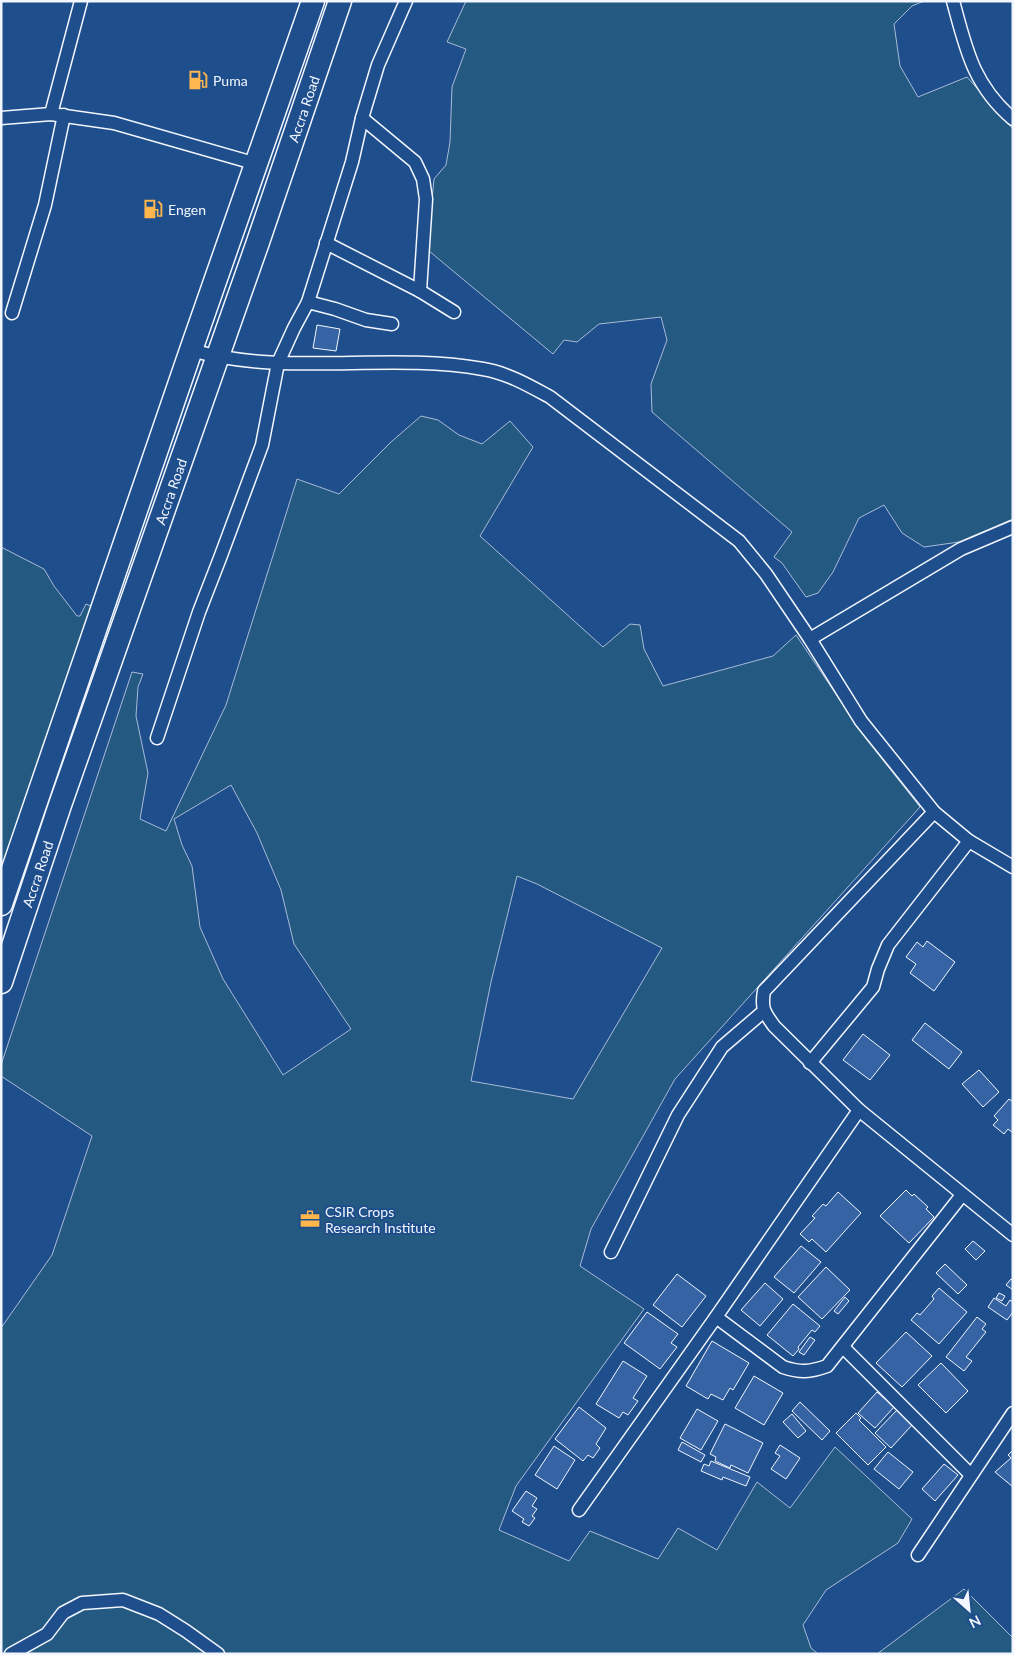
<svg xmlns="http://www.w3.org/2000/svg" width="1014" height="1655" font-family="Lato,sans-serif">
<rect width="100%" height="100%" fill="#1f4e8c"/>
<g fill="#245a82" stroke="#a8bbd7" fill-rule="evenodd">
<polygon points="466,1 924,1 912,6 894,24 900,66 918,97 967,77 1013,129 1013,519 959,542 924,547 902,533 884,505 859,518 833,572 818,593 806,597 782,563 774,557 792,532 652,412 651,384 667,340 661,317 599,324 577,342 564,340 553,354 429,251 432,199 434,179 446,165 450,142 452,87 466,49 447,42"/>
<path d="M421 416 438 420 459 435 482 444 510 421 533 447 480 536 603 647 630 624 640 625 644 649 663 686 773 656 796 635 867 740 920 807 675 1079 591 1229 580 1266 644 1309 516 1486 499 1530 569 1561 590 1531 658 1559 678 1528 717 1550 757 1482 790 1508 835 1447 912 1519 898 1543 826 1590 803 1625 811 1648 818 1654H1V1328L52 1255 92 1136 1 1076V1065L132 672 143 674 138 687 136 716 148 773 140 819 166 831 226 705 297 479 339 494 391 442ZM231 785 257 833 281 890 294 944 351 1029 283 1075 223 979 200 927 192 866 182 845 174 819ZM517 876 537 884 662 948 573 1099 471 1081 491 982Z"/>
<polygon points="1,547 44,569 54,586 77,616 80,616 86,604 98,609 1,885"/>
<polygon points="964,1589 1013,1638 1013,1654 877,1654"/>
</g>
<g fill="#3563a3" stroke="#f2f6ff">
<polygon points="317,325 340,329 336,351 313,348"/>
<polygon points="927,941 955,962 934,991 910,973 916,964 906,957 917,942 923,947"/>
<polygon points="925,1023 962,1052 949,1069 912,1040"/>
<polygon points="863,1034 890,1055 870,1080 843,1060"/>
<polygon points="979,1070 999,1092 983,1107 962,1084"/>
<polygon points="1009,1099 1013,1102 1013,1133 1008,1129 1004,1134 993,1125 998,1120 994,1116"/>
<polygon points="906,1190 912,1196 914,1194 928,1207 926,1209 934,1217 909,1243 880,1216"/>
<polygon points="838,1192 861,1213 826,1252 812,1239 809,1242 800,1234 815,1218 812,1216 823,1204 826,1206"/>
<polygon points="973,1241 985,1251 976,1260 965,1249"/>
<polygon points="801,1246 821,1262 794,1293 774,1277"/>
<polygon points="945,1264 967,1285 958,1294 936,1273"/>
<polygon points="826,1267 850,1290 822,1319 798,1297"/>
<polygon points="677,1274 706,1296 682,1327 653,1305"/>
<polygon points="1011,1279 1013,1280 1013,1290 1006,1285"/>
<polygon points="765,1283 783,1299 760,1326 741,1310"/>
<polygon points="939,1288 967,1312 939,1344 911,1320 917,1313 920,1315 934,1299 932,1296"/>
<polygon points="999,1293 1005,1296 1002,1301 996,1298"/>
<polygon points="845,1297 849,1301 838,1314 834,1311"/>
<polygon points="994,1298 1006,1306 1010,1300 1013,1302 1013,1312 1007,1320 988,1307"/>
<polygon points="793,1304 820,1326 815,1332 812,1330 798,1347 799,1349 793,1356 767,1335"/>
<polygon points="647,1312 678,1334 671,1343 677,1347 660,1369 624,1343"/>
<polygon points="977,1317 986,1324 982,1329 986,1332 966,1357 972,1361 964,1371 946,1357"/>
<polygon points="906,1332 932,1356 902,1387 876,1363"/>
<polygon points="810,1337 815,1340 804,1355 799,1352"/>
<polygon points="712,1341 749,1363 733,1390 730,1388 723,1400 711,1394 708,1399 686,1386"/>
<polygon points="623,1361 647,1376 633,1398 638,1401 628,1415 623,1412 619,1418 596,1404"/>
<polygon points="941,1363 968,1391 946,1413 918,1385"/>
<polygon points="754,1376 783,1393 764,1425 735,1408"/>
<polygon points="877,1392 894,1407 875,1428 858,1413"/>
<polygon points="800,1402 830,1431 822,1440 792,1411"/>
<polygon points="579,1407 606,1428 596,1444 600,1448 593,1458 588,1455 583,1461 555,1439"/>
<polygon points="697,1409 718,1421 701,1450 680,1438"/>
<polygon points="897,1410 912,1425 891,1448 875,1433"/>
<polygon points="856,1413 861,1418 859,1420 886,1447 868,1465 836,1433"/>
<polygon points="792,1414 806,1431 798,1438 783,1422"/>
<polygon points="725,1424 763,1443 748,1473 731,1465 730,1468 715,1461 716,1457 710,1454"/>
<polygon points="682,1442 705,1455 701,1462 678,1450"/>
<polygon points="780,1445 800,1458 786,1479 771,1469 780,1456 775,1453"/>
<polygon points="554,1446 575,1460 557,1489 535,1475"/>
<polygon points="1013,1450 1013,1487 995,1472 1011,1458 1008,1455"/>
<polygon points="888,1452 913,1472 899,1489 874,1469"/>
<polygon points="711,1461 750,1477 746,1486 723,1477 722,1480 701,1471 704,1464 709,1466"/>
<polygon points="944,1464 958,1475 935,1501 922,1489"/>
<polygon points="526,1491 537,1498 532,1506 537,1509 532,1516 535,1518 529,1526 522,1522 524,1519 512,1511"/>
</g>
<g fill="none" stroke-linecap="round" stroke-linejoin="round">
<defs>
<g id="street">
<path d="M953 1C966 49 973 85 1013 119"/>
<polyline points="51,114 81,1"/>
<polyline points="1,118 51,114 114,123 257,164"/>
<polyline points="362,118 415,162 423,179 426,199 420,291"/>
<polyline points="326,243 420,291 454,312"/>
<polyline points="308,302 335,309 366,320 392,324"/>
<polyline points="12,313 45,205 64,115"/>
<path d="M191 350C286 377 386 352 483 369 507 373 528 385 550 397L739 541 766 574 810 639 861 721 934 812 969 841 1013 867"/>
<polyline points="810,639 961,549 1013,527"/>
<polyline points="157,738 199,612 220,558 262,445 278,363 294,328 308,302 352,162 362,118 378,65 406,1"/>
<path d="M934 812 764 991C761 1008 764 1012 774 1026L859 1110 1013 1235"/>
<polyline points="810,1063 873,987 878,969 888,945 969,841"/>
<polyline points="611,1252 678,1115 722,1047 764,1011"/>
<path d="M716 1317 783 1367C801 1373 810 1372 827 1366L962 1195"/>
<polyline points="843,1347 971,1475"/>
<polyline points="579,1510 716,1317 859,1110"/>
<polyline points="918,1555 1013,1413"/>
<polyline points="11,1654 47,1634 63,1613 82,1603 123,1600 159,1614 186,1631 218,1654"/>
</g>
<g id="highway">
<polyline points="1,904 191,350 313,1"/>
<path id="s1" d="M1 982 60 805 258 242 340 1"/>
</g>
</defs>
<use href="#street" stroke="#f2f6ff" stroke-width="15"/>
<use href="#highway" stroke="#f2f6ff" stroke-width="25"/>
<use href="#street" stroke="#1f4e8c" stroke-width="12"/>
<use href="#highway" stroke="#1f4e8c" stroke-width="22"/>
</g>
<defs>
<symbol id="fuel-bare" viewBox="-9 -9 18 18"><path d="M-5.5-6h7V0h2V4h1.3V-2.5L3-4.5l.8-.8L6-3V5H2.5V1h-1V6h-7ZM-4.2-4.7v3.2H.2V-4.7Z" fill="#ffb74d" stroke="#1f4e8c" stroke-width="2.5" paint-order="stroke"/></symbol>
<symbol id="office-bare" viewBox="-9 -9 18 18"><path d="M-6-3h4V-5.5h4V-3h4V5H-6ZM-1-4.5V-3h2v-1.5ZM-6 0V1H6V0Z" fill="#ffb74d" stroke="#1f4e8c" stroke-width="2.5" paint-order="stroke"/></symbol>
</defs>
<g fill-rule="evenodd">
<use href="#fuel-bare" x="184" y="66" width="28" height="28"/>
<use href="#fuel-bare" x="139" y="195" width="28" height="28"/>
<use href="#office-bare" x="296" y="1205" width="28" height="28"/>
</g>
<g text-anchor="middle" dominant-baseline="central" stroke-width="4" stroke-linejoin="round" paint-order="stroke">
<g font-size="14" fill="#f2f6ff" stroke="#1f4e8c" text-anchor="start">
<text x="213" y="80">Puma</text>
<text x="168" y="209">Engen</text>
<text x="325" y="1211">CSIR Crops<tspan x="325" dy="16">Research Institute</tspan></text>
</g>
<g font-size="14" fill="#f2f6ff" stroke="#1f4e8c">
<text stroke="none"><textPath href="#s1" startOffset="924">Accra Road</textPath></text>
<text stroke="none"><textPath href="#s1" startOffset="519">Accra Road</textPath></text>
<text stroke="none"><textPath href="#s1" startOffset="114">Accra Road</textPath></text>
</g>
</g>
<rect width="1014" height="1655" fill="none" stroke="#f2f6ff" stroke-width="5"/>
<g transform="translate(969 1610) rotate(153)" stroke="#1f4e8c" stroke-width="4" paint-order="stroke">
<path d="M0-4L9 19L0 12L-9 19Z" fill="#f2f6ff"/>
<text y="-8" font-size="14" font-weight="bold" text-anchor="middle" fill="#f2f6ff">N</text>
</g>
</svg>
